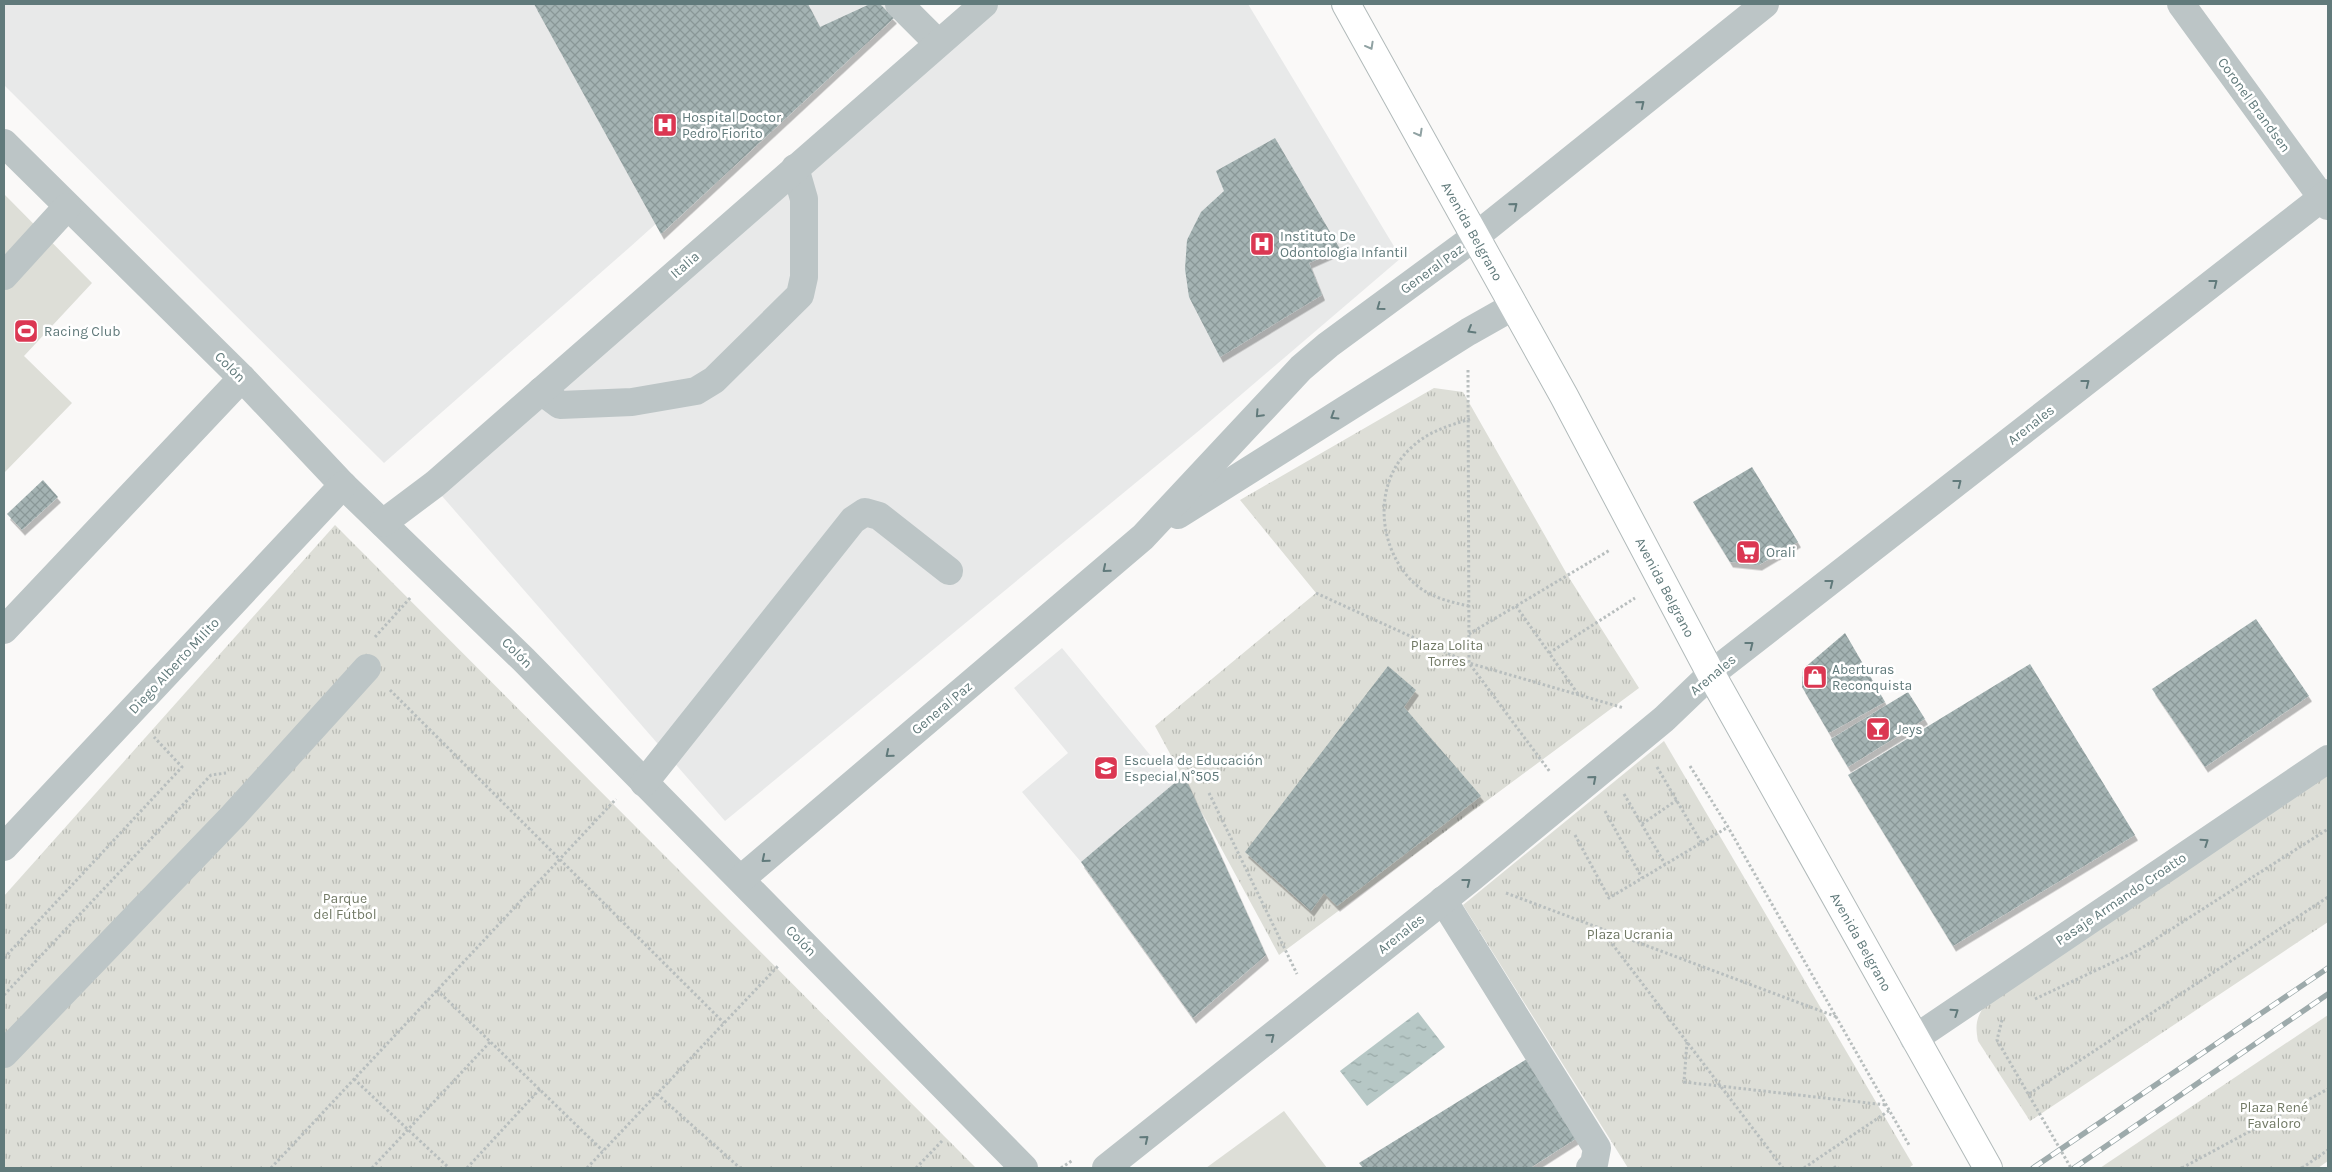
<svg xmlns="http://www.w3.org/2000/svg" width="2332" height="1172" font-family="Karla,sans-serif">
<defs>
<pattern id="park-tufts" width="24" height="20" patternUnits="userSpaceOnUse" patternTransform="scale(1.25)"><rect width="24" height="20" fill="#ddded7"/><path d="M3 7l-1-3M5 7V3M7 7l1-3M15 17l-1-3M17 17v-4M19 17l1-3" fill="none" stroke="#b7b9b3"/></pattern>
<pattern id="water-ripples" width="26" height="14" patternUnits="userSpaceOnUse" patternTransform="scale(1.25)"><rect width="26" height="14" fill="#b6c7c5"/><path d="M2 4q2-2 4 0t4 0M15 11q2-2 4 0t4 0" fill="none" stroke="#97a7a5"/></pattern>
<pattern id="building-cross-hatch" width="8" height="8" patternUnits="userSpaceOnUse" patternTransform="scale(1.25)"><rect width="8" height="8" fill="#a4b3b3"/><path d="M0 0l8 8M0 8l8-8" fill="none" stroke="#899797"/></pattern>
<filter id="shadow"><feDropShadow dx="3" dy="5.5" stdDeviation="0" flood-color="#0004"/></filter>
</defs>
<rect width="100%" height="100%" fill="#faf9f8"/>
<g fill="#e8e9e9">
<polygon points="4,4 901,4 630,247 384,463 4,85"/>
<polygon points="988,4 1248,4 1401,258 1201,429 725,821 435,488"/>
<polygon points="1062,648 1174,784 1081,862 1022,792 1068,753 1014,688"/>
</g>
<g fill="url(#park-tufts)">
<polygon points="1434,388 1463,392 1568,576 1639,688 1279,955 1155,726 1316,593 1240,500"/>
<polygon points="335,525 976,1168 4,1168 4,896"/>
<polygon points="1664,741 1913,1165 1908,1168 1628,1168 1463,905"/>
<path d="M2328 774V922L2030 1121 1978 1041C1975 1025 1976 1017 1986 1004Z"/>
<polygon points="2328,1015 2328,1161 2318,1168 2100,1168"/>
</g>
<g fill="#ddded7">
<polygon points="4,194 92,283 24,356 72,403 4,473"/>
<polygon points="1284,1111 1327,1168 1206,1168"/>
</g>
<polygon fill="url(#water-ripples)" points="1418,1012 1445,1047 1367,1106 1340,1071"/>
<g fill="url(#building-cross-hatch)" filter="url(#shadow)">
<polygon points="534,4 808,4 820,27 870,4 880,4 894,18 661,234"/>
<polygon points="1275,138 1340,249 1309,263 1322,295 1220,357 1189,297 1185,269 1187,240 1201,212 1224,191 1216,171"/>
<polygon points="1752,467 1798,542 1759,565 1730,562 1693,502"/>
<polygon points="43,480 58,497 22,530 7,514"/>
<polygon points="2256,619 2309,696 2205,767 2152,689"/>
<polygon points="1845,633 1885,702 1829,733 1802,687 1803,669"/>
<polygon points="2030,664 2135,835 1953,946 1848,775"/>
<polygon points="1388,666 1416,690 1404,707 1481,796 1337,906 1324,893 1311,911 1245,852"/>
<polygon points="1908,692 1925,719 1848,767 1831,739"/>
<polygon points="1184,775 1266,955 1193,1018 1081,862"/>
<polygon points="1530,1057 1577,1138 1530,1168 1363,1168 1359,1163"/>
</g>
<g fill="none" stroke-linecap="round" stroke-linejoin="round">
<defs>
<g id="major">
<path id="s1" d="M1346 4 1564 396 1711 674 1988 1168"/>
</g>
</defs>
<use href="#major" stroke="#b1baba" stroke-width="30"/>
<g stroke="#b8bebe" stroke-width="3" stroke-dasharray="2.5 2.5" stroke-linecap="butt">
<polyline points="1468,370 1469,663 1550,772"/>
<polyline points="1316,593 1469,663 1624,708"/>
<path d="M1469 606C1450 602 1429 597 1414 583 1377 548 1372 482 1412 447 1429 431 1448 426 1470 419"/>
<polyline points="1516,606 1578,694"/>
<polyline points="1469,634 1610,550"/>
<polyline points="375,637 411,597"/>
<polyline points="1549,653 1635,598"/>
<polyline points="390,690 724,1023"/>
<polyline points="1690,766 1728,827 1909,1145"/>
<polyline points="1657,767 1701,842"/>
<polyline points="1209,793 1297,974"/>
<polyline points="1624,794 1665,864"/>
<polyline points="1605,811 1642,878"/>
<polyline points="1642,824 1677,800"/>
<polyline points="1575,835 1609,898 1728,827"/>
<polyline points="1506,893 1837,1017"/>
<polyline points="1600,928 1783,1168"/>
<polyline points="4,958 182,767 154,737"/>
<polyline points="437,990 603,1151"/>
<polyline points="4,995 211,775 226,773"/>
<polyline points="2035,999 2137,951 2328,829"/>
<polyline points="2002,1020 1997,1040 2071,1168"/>
<polyline points="1687,1042 1684,1082 1886,1105"/>
<polyline points="354,1079 449,1168"/>
<polyline points="657,1094 740,1168"/>
<polyline points="2029,1094 2328,897"/>
<polyline points="271,1168 616,799"/>
<polyline points="372,1168 491,1041"/>
<polyline points="467,1168 540,1089"/>
<polyline points="587,1168 779,965"/>
<polyline points="916,1168 942,1141"/>
<polyline points="1061,1168 1073,1160"/>
<polyline points="1804,1168 1890,1110"/>
<polyline points="1834,1168 1837,1166 1838,1168"/>
<polyline points="2182,1168 2328,1089"/>
<polyline points="2302,1168 2328,1150"/>
</g>
<g stroke="#bcc5c6" stroke-width="28">
<polyline points="899,4 938,43"/>
<polyline points="2181,4 2328,206"/>
<polyline points="4,143 242,378 343,485 523,659 1024,1168"/>
<polyline points="4,276 67,207"/>
<polyline points="541,391 560,405 632,402 696,391 714,380 800,295 804,277 804,199 795,168"/>
<polyline points="1178,515 1468,332 1514,306"/>
<polyline points="383,523 435,484 984,4"/>
<polyline points="4,630 242,378"/>
<polyline points="644,783 853,520 865,512 879,516 949,571"/>
<polyline points="4,847 343,485"/>
<polyline points="741,879 1143,537 1301,368 1328,345 1476,236 1765,4"/>
<polyline points="1443,900 1597,1148 1594,1164 1590,1168"/>
<polyline points="1914,1039 2328,759"/>
<polyline points="4,1054 233,816 367,668"/>
<polyline points="1106,1168 1470,879 1664,719 1711,674 2328,193"/>
</g>
<use href="#major" stroke="#fff" stroke-width="28"/>
<defs>
<g id="rail">
<polyline points="2033,1168 2328,968"/>
<polyline points="2074,1168 2328,994"/>
</g>
</defs>
<use href="#rail" stroke="#9daaab" stroke-width="5.5"/>
<use href="#rail" stroke="#fff" stroke-width="4" stroke-dasharray="11" stroke-linecap="butt"/>
</g>
<defs><path id="oneway-chevron" d="M-2-3.5L2.5 0L-2 3.5" fill="none" stroke-width="1.6" stroke-linecap="round" stroke-linejoin="round" transform="scale(1.25)"/></defs>
<g stroke="#90a2a3">
<use href="#oneway-chevron" transform="translate(1370 46) rotate(61)"/>
<use href="#oneway-chevron" transform="translate(1419 133) rotate(61)"/>
</g>
<g stroke="#617a7b">
<use href="#oneway-chevron" transform="translate(1641 104) rotate(-39)"/>
<use href="#oneway-chevron" transform="translate(1514 206) rotate(-39)"/>
<use href="#oneway-chevron" transform="translate(2214 283) rotate(-38)"/>
<use href="#oneway-chevron" transform="translate(1380 307) rotate(144)"/>
<use href="#oneway-chevron" transform="translate(1471 330) rotate(150)"/>
<use href="#oneway-chevron" transform="translate(2086 383) rotate(-38)"/>
<use href="#oneway-chevron" transform="translate(1259 414) rotate(133)"/>
<use href="#oneway-chevron" transform="translate(1334 416) rotate(148)"/>
<use href="#oneway-chevron" transform="translate(1958 483) rotate(-38)"/>
<use href="#oneway-chevron" transform="translate(1106 569) rotate(140)"/>
<use href="#oneway-chevron" transform="translate(1830 583) rotate(-38)"/>
<use href="#oneway-chevron" transform="translate(1750 645) rotate(-38)"/>
<use href="#oneway-chevron" transform="translate(889 754) rotate(140)"/>
<use href="#oneway-chevron" transform="translate(1593 779) rotate(-41)"/>
<use href="#oneway-chevron" transform="translate(2205 842) rotate(-34)"/>
<use href="#oneway-chevron" transform="translate(765 859) rotate(140)"/>
<use href="#oneway-chevron" transform="translate(1467 882) rotate(-38)"/>
<use href="#oneway-chevron" transform="translate(1955 1012) rotate(-34)"/>
<use href="#oneway-chevron" transform="translate(1271 1037) rotate(-39)"/>
<use href="#oneway-chevron" transform="translate(1145 1139) rotate(-39)"/>
</g>
<defs>
<symbol id="hospital-square" viewBox="-11 -11 22 22"><rect x="-9" y="-9" width="18" height="18" rx="4" fill="#db3752" stroke="#fff"/><path d="M-5-5h3v3.5h4V-5h3V5h-3V1.5h-4V5h-3Z" fill="#fff"/></symbol>
<symbol id="stadium-square" viewBox="-11 -11 22 22"><rect x="-9" y="-9" width="18" height="18" rx="4" fill="#db3752" stroke="#fff"/><path d="M0-5a6.5 5 0 1 0 0 10a6.5 5 0 1 0 0-10ZM-3.5-1.8h7v3.6h-7Z" fill="#fff"/></symbol>
<symbol id="supermarket-square" viewBox="-11 -11 22 22"><rect x="-9" y="-9" width="18" height="18" rx="4" fill="#db3752" stroke="#fff"/><path d="M-6-5.5h2.5l.6 2H6L4.5 2H-2.5L-4.4-4H-6ZM-1.5 3.2a1.3 1.3 0 1 0 .1 0ZM3 3.2a1.3 1.3 0 1 0 .1 0Z" fill="#fff"/></symbol>
<symbol id="shop-square" viewBox="-11 -11 22 22"><rect x="-9" y="-9" width="18" height="18" rx="4" fill="#db3752" stroke="#fff"/><path d="M-5-2.5h2.3a2.7 3.5 0 0 1 5.4 0H5L5.5 6h-11ZM-1.5-2.5h3a1.5 2.3 0 0 0-3 0Z" fill="#fff"/></symbol>
<symbol id="bar-square" viewBox="-11 -11 22 22"><rect x="-9" y="-9" width="18" height="18" rx="4" fill="#db3752" stroke="#fff"/><path d="M-6-5H6L.8 .8V4.5H3.5V6h-7V4.5H-.8V.8Z" fill="#fff"/></symbol>
<symbol id="school-square" viewBox="-11 -11 22 22"><rect x="-9" y="-9" width="18" height="18" rx="4" fill="#db3752" stroke="#fff"/><path d="M0-5L7-2L0 1L-7-2ZM-4 1L0 2.5L4 1V4Q0 6-4 4Z" fill="#fff"/></symbol>
</defs>
<g fill-rule="evenodd">
<use href="#hospital-square" x="651" y="111" width="28" height="28"/>
<use href="#hospital-square" x="1248" y="230" width="28" height="28"/>
<use href="#stadium-square" x="12" y="317" width="28" height="28"/>
<use href="#supermarket-square" x="1734" y="538" width="28" height="28"/>
<use href="#shop-square" x="1801" y="663" width="28" height="28"/>
<use href="#bar-square" x="1864" y="715" width="28" height="28"/>
<use href="#school-square" x="1092" y="754" width="28" height="28"/>
</g>
<g text-anchor="middle" dominant-baseline="central" stroke-width="5" stroke-linejoin="round" paint-order="stroke">
<g font-size="14" fill="#617a7b" stroke="#fff">
<text transform="translate(2254 105) rotate(54)">Coronel Brandsen</text>
<text stroke="none"><textPath href="#s1" startOffset="260">Avenida Belgrano</textPath></text>
<text transform="translate(685 265) rotate(-41)">Italia</text>
<text transform="translate(1432 269) rotate(-36)">General Paz</text>
<text transform="translate(230 367) rotate(45)">Colón</text>
<text transform="translate(2031 425) rotate(-38)">Arenales</text>
<text stroke="none"><textPath href="#s1" startOffset="665">Avenida Belgrano</textPath></text>
<text transform="translate(517 653) rotate(45)">Colón</text>
<text transform="translate(174 666) rotate(-47)">Diego Alberto Milito</text>
<text transform="translate(1713 675) rotate(-40)">Arenales</text>
<text transform="translate(942 708) rotate(-40)">General Paz</text>
<text transform="translate(2121 899) rotate(-34)">Pasaje Armando Croatto</text>
<text transform="translate(1401 934) rotate(-38)">Arenales</text>
<text transform="translate(801 941) rotate(46)">Colón</text>
<text stroke="none"><textPath href="#s1" startOffset="1070">Avenida Belgrano</textPath></text>
</g>
<g font-size="14" fill="#617a7b" stroke="#fff" text-anchor="start">
<text x="682" y="117">Hospital Doctor<tspan x="682" dy="16">Pedro Fiorito</tspan></text>
<text x="1280" y="236">Instituto De<tspan x="1280" dy="16">Odontologia Infantil</tspan></text>
<text x="44" y="331">Racing Club</text>
<text x="1766" y="552">Orali</text>
<text x="1832" y="669">Aberturas<tspan x="1832" dy="16">Reconquista</tspan></text>
<text x="1896" y="729">Jeys</text>
<text x="1124" y="760">Escuela de Educación<tspan x="1124" dy="16">Especial N°505</tspan></text>
</g>
<g font-size="14" fill="#717965" stroke="#fff">
<text x="1447" y="645">Plaza Lolita<tspan x="1447" dy="16">Torres</tspan></text>
<text x="345" y="898">Parque<tspan x="345" dy="16">del Fútbol</tspan></text>
<text x="1630" y="934">Plaza Ucrania</text>
<text x="2274" y="1107">Plaza René<tspan x="2274" dy="16">Favaloro</tspan></text>
</g>
</g>
<rect width="2332" height="1172" fill="none" stroke="#617a7b" stroke-width="10"/>
</svg>
